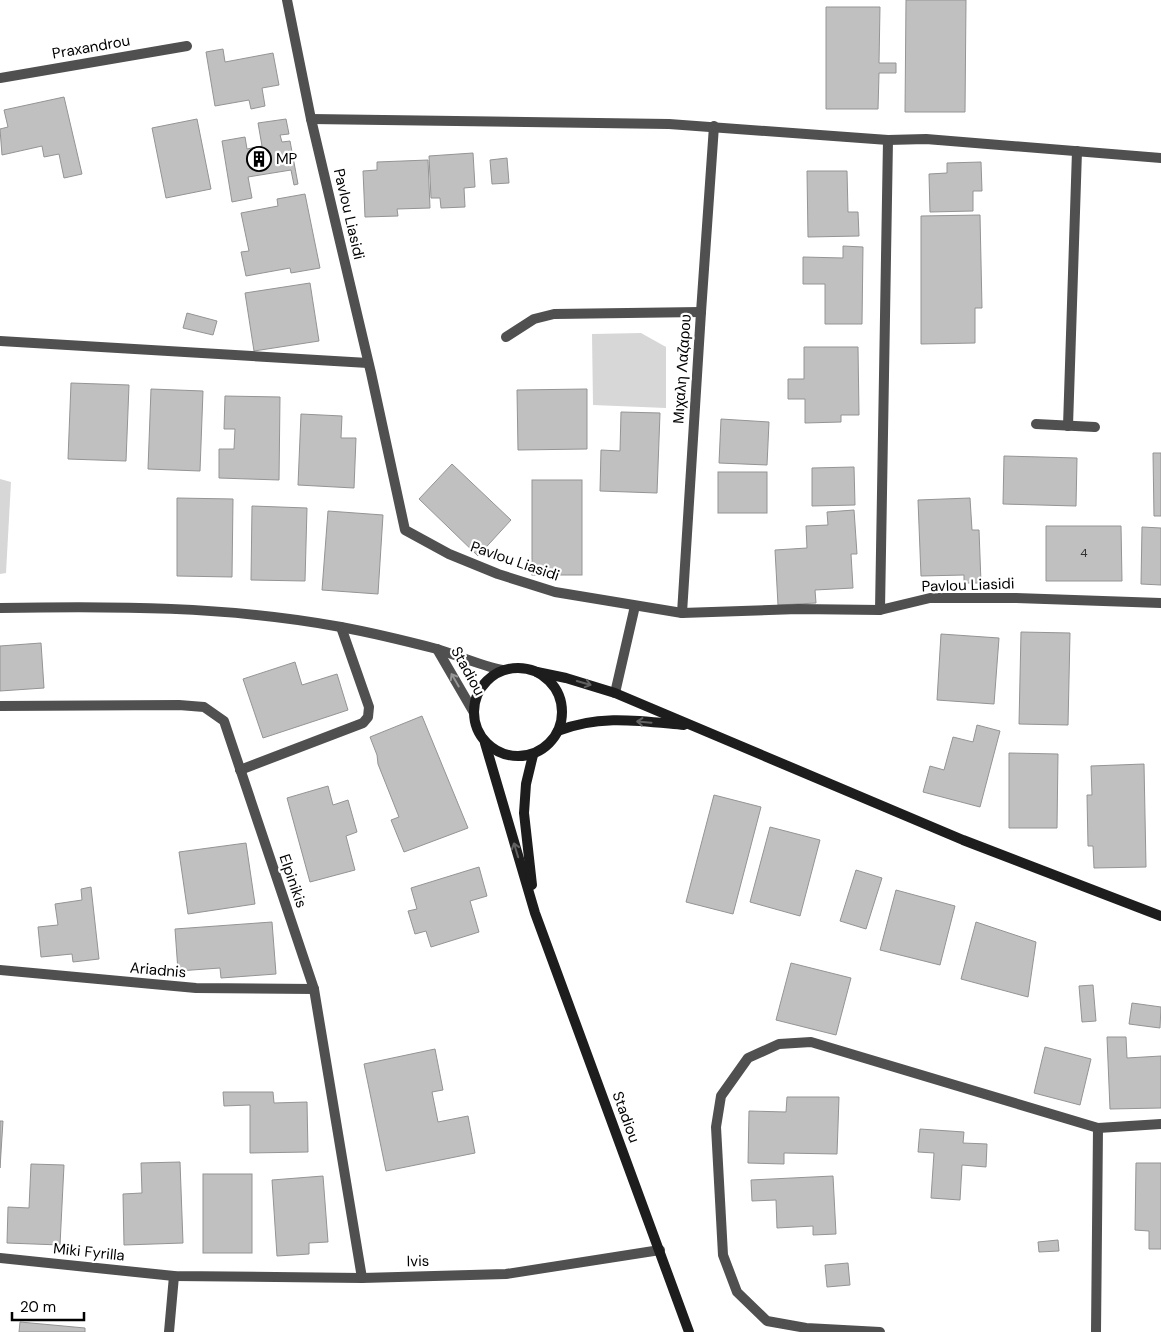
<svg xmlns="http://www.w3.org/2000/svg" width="1161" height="1332" font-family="'DM Sans',sans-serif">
<rect width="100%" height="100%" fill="#fff"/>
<g fill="#d7d7d7">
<polygon points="641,333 666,347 666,408 593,405 592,334"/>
<polygon points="0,479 11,482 6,573 0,574"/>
</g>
<g fill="#c0c0c0" stroke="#949494">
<polygon points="906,0 966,0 965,112 905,112"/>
<polygon points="826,7 880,7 879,63 896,63 896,73 879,73 878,109 826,109"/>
<polygon points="223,49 225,62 273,53 279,85 262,88 265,106 251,109 249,100 215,106 206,52"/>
<polygon points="64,97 82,174 64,178 59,154 44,157 42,146 2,155 0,129 8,127 4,110"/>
<polygon points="197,119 211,189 166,198 152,128"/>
<polygon points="286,119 289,134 280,135 282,142 290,141 298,184 294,185 291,170 248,177 252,198 232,202 222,141 245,137 247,149 262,146 258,123"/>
<polygon points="473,153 475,187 464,188 465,207 441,208 440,198 431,198 429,156"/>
<polygon points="507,158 509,183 492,184 490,160"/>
<polygon points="428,160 430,208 397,209 398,216 365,217 363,171 377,170 377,162"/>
<polygon points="981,162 982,191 973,191 973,211 930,212 929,174 947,173 947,163"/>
<polygon points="807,171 847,171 848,212 858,212 859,236 808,237"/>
<polygon points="305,194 320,268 291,273 290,268 246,276 241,252 249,251 241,213 278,206 277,199"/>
<polygon points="980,215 982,308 975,308 975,343 921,344 921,216"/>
<polygon points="843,246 863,247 862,324 825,324 825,284 803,284 803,257 843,258"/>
<polygon points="310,283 319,341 254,351 245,293"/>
<polygon points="187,313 217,321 213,335 183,328"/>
<polygon points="804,347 858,347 859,415 841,415 841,422 805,423 805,399 788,399 788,379 804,379"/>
<polygon points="71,383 129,385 126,461 68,459"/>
<polygon points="151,389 203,391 200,471 148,469"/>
<polygon points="587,389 587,449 518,450 517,390"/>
<polygon points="225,396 280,397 279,480 219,478 219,449 234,449 235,429 224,429"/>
<polygon points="621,412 660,413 657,493 600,491 601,450 620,451"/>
<polygon points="301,414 342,416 341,438 356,438 354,488 298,485"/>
<polygon points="721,419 769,422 767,465 719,463"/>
<polygon points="1153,453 1161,453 1161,516 1154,516"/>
<polygon points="1004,456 1077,458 1076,506 1003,504"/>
<polygon points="452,464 511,520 478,556 419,499"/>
<polygon points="854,467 855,505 812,506 812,468"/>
<rect x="718" y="472" width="49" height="41"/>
<rect x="532" y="480" width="50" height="95"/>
<polygon points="177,498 233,499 232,577 177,576"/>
<polygon points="970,498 972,530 979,530 981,583 964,583 964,575 921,576 918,500"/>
<polygon points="252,506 307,508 305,581 251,580"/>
<polygon points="854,510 857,554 851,554 853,588 815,590 816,603 778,605 775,550 807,548 806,526 828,525 827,512"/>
<polygon points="328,511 383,515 378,594 322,590"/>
<polygon points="1046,526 1121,526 1122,581 1046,581"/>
<polygon points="1142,527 1161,528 1161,585 1141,584"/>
<polygon points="1021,632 1070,633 1068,725 1019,724"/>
<polygon points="941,634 999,638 994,704 937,700"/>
<polygon points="41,643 44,688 0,691 0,646"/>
<polygon points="295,662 302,685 337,674 348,710 263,738 243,679"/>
<polygon points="422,716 468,828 404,852 391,820 399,817 378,764 377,755 370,737"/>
<polygon points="977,725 1000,731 980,807 923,792 930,766 944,770 953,737 973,742"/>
<polygon points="1009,753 1058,754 1057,828 1009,828"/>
<polygon points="1144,764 1146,867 1094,868 1093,846 1088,846 1087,795 1092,795 1091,766"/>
<polygon points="328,786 333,805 348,800 357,832 346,836 355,870 310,882 287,798"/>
<polygon points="714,795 761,807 733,914 686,902"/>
<polygon points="770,827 820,840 800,916 750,902"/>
<polygon points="246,843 255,904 188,914 179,852"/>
<polygon points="479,867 487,896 470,901 479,932 431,947 426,931 415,934 408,911 417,909 411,888"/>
<polygon points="856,870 882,878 866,929 840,921"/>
<polygon points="91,887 99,959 73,962 72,954 41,957 38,927 58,925 55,904 82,900 81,889"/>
<polygon points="896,890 955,906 940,965 880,950"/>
<polygon points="272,922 276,974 221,978 220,968 178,971 175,929"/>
<polygon points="976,922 1036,942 1028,997 961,979"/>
<polygon points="791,963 851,978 836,1035 776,1020"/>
<polygon points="1093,985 1096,1021 1082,1022 1079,986"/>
<polygon points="1132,1003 1161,1007 1160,1028 1129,1024"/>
<polygon points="1107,1037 1126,1037 1127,1058 1161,1056 1161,1108 1110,1109"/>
<polygon points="1045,1047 1091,1059 1080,1105 1034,1093"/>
<polygon points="435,1049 443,1090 432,1092 438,1122 468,1116 475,1153 386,1171 364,1064"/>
<polygon points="223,1092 273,1092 274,1103 307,1102 308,1152 250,1153 250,1105 224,1106"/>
<polygon points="787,1097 839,1097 837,1154 784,1153 784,1164 748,1163 749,1111 786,1112"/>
<polygon points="0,1121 3,1121 0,1168"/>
<polygon points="920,1129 964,1132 963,1143 987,1144 986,1167 962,1165 960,1200 931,1198 934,1153 918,1152"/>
<polygon points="180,1162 183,1243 124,1245 123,1194 142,1193 141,1163"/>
<polygon points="1136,1163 1161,1163 1161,1249 1149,1249 1149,1231 1135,1230"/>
<polygon points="31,1164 64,1165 60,1245 7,1243 8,1207 29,1208"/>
<rect x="203" y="1174" width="49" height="79"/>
<polygon points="323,1176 328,1242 309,1243 309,1254 277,1256 272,1180"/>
<polygon points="833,1176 836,1234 813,1235 813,1226 777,1228 776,1200 752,1201 751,1180"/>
<polygon points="1058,1240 1059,1251 1039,1252 1038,1242"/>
<polygon points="848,1263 850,1285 827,1287 825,1265"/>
<polygon points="20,1322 85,1328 85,1332 19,1332"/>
</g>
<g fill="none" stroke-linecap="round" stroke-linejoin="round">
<g stroke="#505050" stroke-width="10">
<polyline points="615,693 635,606"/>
<polyline points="240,770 363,723 368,717 369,707 341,627"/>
</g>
<g stroke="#505050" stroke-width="10">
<polyline points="287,0 311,119 371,373 405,530 449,554 498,574 555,592 682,613 798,609 880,610 930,598 1015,598 1161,603"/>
<polyline points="0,78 187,46"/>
<polyline points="311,119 669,124 888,140 926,139 1161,158"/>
<polyline points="506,337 534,319 554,314 701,312"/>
<polyline points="0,341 368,363"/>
<polyline points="1036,424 1095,427"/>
<polyline points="1068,426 1077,151"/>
<path d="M0 608C114 606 228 606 341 627 373 633 406 641 437 649 459 656 480 665 502 670"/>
<polyline points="880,610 888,140"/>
<polyline points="682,613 701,312 714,126"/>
<polyline points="437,649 473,711"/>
<polyline points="0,706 179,705 204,707 224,721 314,989 362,1278"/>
<polyline points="0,970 196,988 314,989"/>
<polyline points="0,1258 174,1276 362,1278 506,1274 660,1250"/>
<polyline points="169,1332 174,1276"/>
<polyline points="880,1332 806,1328 767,1321 737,1292 723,1255 716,1127 721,1096 748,1058 779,1044 811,1042 1098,1128 1161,1124"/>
<polyline points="1096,1332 1098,1128"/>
</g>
<g stroke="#1d1d1d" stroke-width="10">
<circle cx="518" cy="712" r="44"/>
<polyline points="537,672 566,678 615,693 963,840 1161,916"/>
<path d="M558 731C599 714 641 721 684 725"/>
<polyline points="485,743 535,913 689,1332"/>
<polyline points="532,885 524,813 526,784 533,755"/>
</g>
</g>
<defs><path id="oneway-shaft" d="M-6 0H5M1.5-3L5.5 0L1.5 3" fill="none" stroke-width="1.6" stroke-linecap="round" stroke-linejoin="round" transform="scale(1.25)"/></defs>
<use stroke="#969696" href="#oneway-shaft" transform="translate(455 680) rotate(-120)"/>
<g stroke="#616161">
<use href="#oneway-shaft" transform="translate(584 683) rotate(16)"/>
<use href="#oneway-shaft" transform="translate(644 722) rotate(-175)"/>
<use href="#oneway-shaft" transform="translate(516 850) rotate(-107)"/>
</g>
<defs>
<symbol id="building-ring" viewBox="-11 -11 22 22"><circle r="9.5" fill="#fff" stroke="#000" stroke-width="1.5"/><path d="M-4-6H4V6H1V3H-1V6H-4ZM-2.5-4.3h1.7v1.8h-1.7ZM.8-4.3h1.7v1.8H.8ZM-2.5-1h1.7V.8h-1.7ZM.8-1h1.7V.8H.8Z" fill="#000"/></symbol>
</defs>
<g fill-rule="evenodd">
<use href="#building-ring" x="245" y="145" width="28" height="28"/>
</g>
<g text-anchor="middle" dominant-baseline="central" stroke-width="4.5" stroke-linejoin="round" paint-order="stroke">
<g font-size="12" fill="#303030">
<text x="1084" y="553">4</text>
</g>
<g font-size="15" fill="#000" stroke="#fff">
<text transform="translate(91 47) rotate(-10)">Praxandrou</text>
<text transform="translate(349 214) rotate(77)">Pavlou Liasidi</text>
<text transform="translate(682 369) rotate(-86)">Μιχαλη Λαζαρου</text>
<text transform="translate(515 561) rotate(19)">Pavlou Liasidi</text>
<text transform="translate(968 585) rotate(-2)">Pavlou Liasidi</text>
<text transform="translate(468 671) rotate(61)">Stadiou</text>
<text transform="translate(293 881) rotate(71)">Elpinikis</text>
<text transform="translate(158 970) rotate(5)">Ariadnis</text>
<text transform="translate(626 1117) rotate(70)">Stadiou</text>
<text transform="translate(89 1252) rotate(6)">Miki Fyrilla</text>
<text transform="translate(418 1261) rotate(-1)">Ivis</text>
</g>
<g font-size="15" fill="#000" stroke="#fff" text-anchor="start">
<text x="276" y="159">MP</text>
</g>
</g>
<path d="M12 1312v8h72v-8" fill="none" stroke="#000000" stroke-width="2.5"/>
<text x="20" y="1312" font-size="15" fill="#000000" stroke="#ffffff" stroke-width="4" paint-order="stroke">20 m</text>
</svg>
